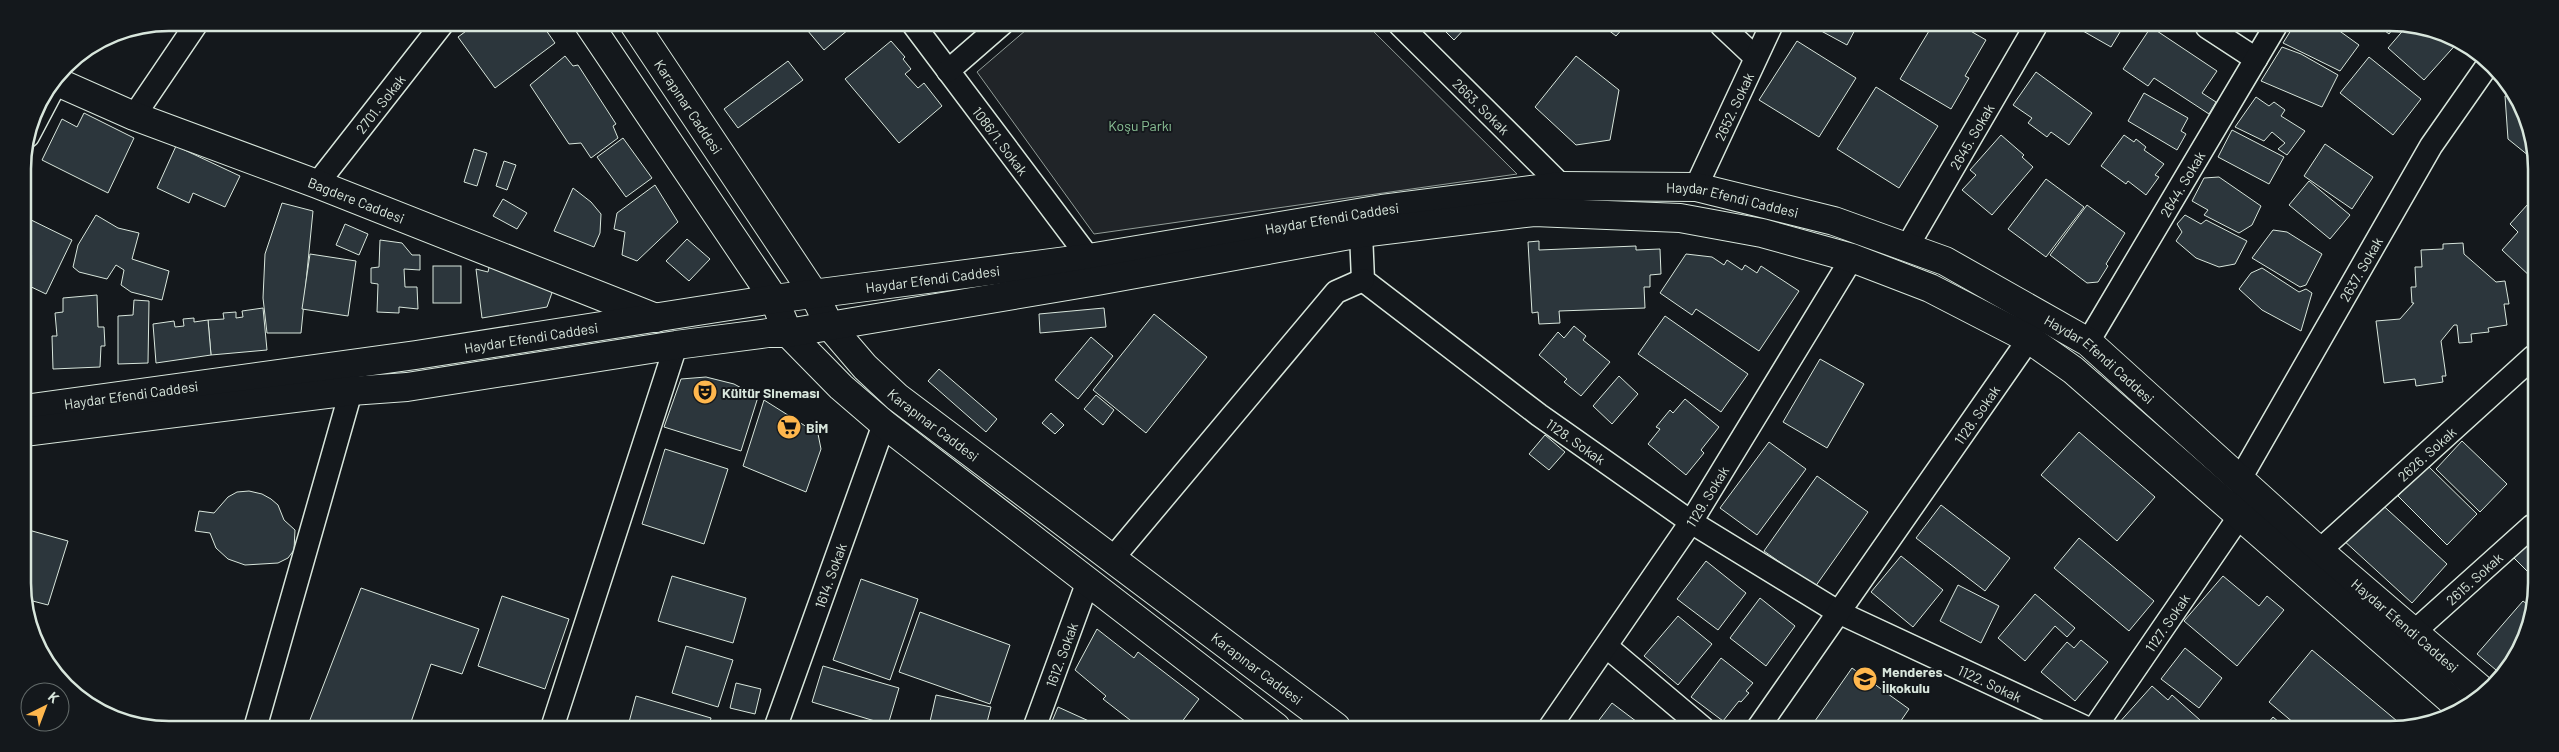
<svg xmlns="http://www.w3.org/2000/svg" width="2559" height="752" font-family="Barlow,sans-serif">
<rect width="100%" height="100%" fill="#14181c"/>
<polygon fill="#202428" stroke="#939e99" points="1033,24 1367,25 1517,174 1094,234 977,72"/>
<g fill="#2c363c" stroke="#d8e6dc">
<polygon points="477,23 541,23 555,43 495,88 458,37"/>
<polygon points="802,24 855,24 824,50"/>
<polygon points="1439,25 1468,25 1454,40"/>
<polygon points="1603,26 1625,26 1616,36"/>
<polygon points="1812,26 1857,26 1847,45"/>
<polygon points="1932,26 1962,26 1986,40 1965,76 1969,78 1951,109 1900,79"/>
<polygon points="2076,27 2123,27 2111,47"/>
<polygon points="2151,27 2217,71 2202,93 2216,102 2209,114 2154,78 2148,86 2123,69"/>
<polygon points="2293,27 2334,27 2359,45 2340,71 2283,43"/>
<polygon points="2380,27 2394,27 2389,34"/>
<polygon points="2406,27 2428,27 2459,41 2424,80 2388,48"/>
<polygon points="891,41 905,57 903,59 911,69 905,74 918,88 924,83 942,106 899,143 845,79"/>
<polygon points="1797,41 1856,78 1819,137 1759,100"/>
<polygon points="2282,47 2301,54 2338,75 2322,107 2261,81"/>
<polygon points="565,56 573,66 578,65 616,124 613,126 618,138 591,158 581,143 569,144 530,85"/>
<polygon points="1576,56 1619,90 1610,140 1576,145 1535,107"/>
<polygon points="2369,57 2421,99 2393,135 2340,93"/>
<polygon points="788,61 803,80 738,128 724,109"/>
<polygon points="2036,72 2092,113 2069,145 2051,132 2047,137 2028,123 2032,118 2013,105"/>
<polygon points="1876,87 1938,126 1899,188 1837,149"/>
<polygon points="2144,93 2188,118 2181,131 2186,134 2177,150 2128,121"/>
<polygon points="2511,95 2534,141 2534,160 2508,139 2505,96"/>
<polygon points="2256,97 2269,106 2274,102 2285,110 2281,116 2305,131 2287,155 2278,149 2285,143 2272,132 2264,141 2235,127"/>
<polygon points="84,113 134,138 108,193 42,160 62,119 77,127"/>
<polygon points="2232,130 2284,157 2269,184 2218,157"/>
<polygon points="2001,135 2024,155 2022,157 2033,167 1992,215 1962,190 1976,175 1970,170"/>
<polygon points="2124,135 2134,142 2136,139 2146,147 2144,150 2164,164 2155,175 2159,177 2146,195 2128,181 2126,184 2101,166"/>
<polygon points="623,138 652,178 626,197 597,157"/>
<polygon points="2325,144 2373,177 2352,209 2304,176"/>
<polygon points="176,146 240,176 225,207 193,193 189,203 157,188"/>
<polygon points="474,149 487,153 477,186 464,182"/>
<polygon points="504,161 516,165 507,190 496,186"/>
<polygon points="2219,177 2261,206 2252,225 2239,233 2204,215 2208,210 2192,201 2204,178"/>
<polygon points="2046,179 2084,207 2046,257 2008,229"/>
<polygon points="2309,181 2350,215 2330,239 2289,205"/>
<polygon points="655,185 678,222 637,261 622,255 625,232 614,229 617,213"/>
<polygon points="573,188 591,202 601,214 600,233 594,247 554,231"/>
<polygon points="503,199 527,213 517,229 493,216"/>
<polygon points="282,203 313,211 301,333 267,333 263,298 265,254"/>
<polygon points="2528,204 2533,208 2533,279 2502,250 2518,232 2510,224"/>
<polygon points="2087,205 2125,233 2106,264 2108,266 2098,282 2087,283 2050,255"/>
<polygon points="96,215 118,228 139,233 132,259 169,271 162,300 131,292 121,285 124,270 116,265 107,279 79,272 73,267 78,245"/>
<polygon points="2185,215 2201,224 2206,220 2247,241 2235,264 2219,267 2196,258 2176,241 2182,232 2177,224"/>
<polygon points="23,216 72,240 46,294 23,283"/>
<polygon points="345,224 368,234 359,255 336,245"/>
<polygon points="2273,230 2287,232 2322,254 2306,285 2300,287 2252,258"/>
<polygon points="687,239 710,259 689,281 666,261"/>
<polygon points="380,240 402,243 412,255 420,255 420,270 404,269 405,287 417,287 418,309 399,307 399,313 377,312 378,284 371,283 371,268 379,267"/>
<polygon points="1539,241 1539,250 1636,246 1636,250 1660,249 1661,274 1650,275 1650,287 1644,287 1645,308 1559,311 1560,323 1539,324 1538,312 1532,313 1528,242"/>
<polygon points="2463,243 2464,254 2496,282 2505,281 2509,304 2504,304 2507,325 2488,328 2489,332 2471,334 2472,342 2459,343 2457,325 2454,325 2441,341 2446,376 2442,376 2443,382 2416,386 2415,379 2384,383 2376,321 2400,319 2414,303 2412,303 2411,287 2416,287 2415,267 2422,267 2421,250 2443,249 2443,244"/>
<polygon points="310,254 356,261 348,316 302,309"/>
<polygon points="1686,254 1712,257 1724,265 1727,260 1742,270 1745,265 1757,273 1761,266 1799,291 1759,351 1696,309 1692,315 1660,293"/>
<polygon points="491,259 555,284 547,307 482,318 476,269 488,272"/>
<rect x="433" y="266" width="28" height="37"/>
<polygon points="2262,268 2299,292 2306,289 2312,293 2301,331 2262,310 2239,289 2251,273"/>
<polygon points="97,295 98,327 104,327 105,346 101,346 100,367 53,369 52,336 57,336 55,313 63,312 63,298"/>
<polygon points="134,300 149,301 148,363 118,364 118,316 133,315"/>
<polygon points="263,308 267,350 211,355 208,320 224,319 223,313 236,312 236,318 243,317 242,311"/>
<polygon points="1104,308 1106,327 1040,333 1039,314"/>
<polygon points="1154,314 1207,357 1146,433 1093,390"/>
<polygon points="1665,316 1748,374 1721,412 1638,354"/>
<polygon points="194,318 194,322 208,320 211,355 156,363 153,324 174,321 175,327 184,326 183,319"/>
<polygon points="1574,326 1586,336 1583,340 1610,362 1581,396 1564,382 1567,379 1539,355 1558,332 1564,338"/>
<polygon points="1091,337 1113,356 1078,399 1055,380"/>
<polygon points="24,345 28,345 30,384 24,384"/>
<polygon points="1820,359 1864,384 1827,448 1783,422"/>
<polygon points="939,369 997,419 986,432 928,381"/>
<polygon points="1619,376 1638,394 1612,424 1593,406"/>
<polygon points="706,377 734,384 758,397 741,451 664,427 681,379"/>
<polygon points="1096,395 1114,410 1103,425 1084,409"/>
<polygon points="1685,399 1719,427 1701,450 1704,453 1686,475 1648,444 1660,429 1656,427 1670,410 1673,413"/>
<polygon points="764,400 818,434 821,449 806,492 743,466"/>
<polygon points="1051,413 1064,425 1055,434 1042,423"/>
<polygon points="2079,432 2155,497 2117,541 2041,475"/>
<polygon points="1545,435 1565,452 1549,470 1529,454"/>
<polygon points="2462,441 2507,484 2480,512 2436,469"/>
<polygon points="1769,442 1806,469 1757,535 1720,508"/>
<polygon points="665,449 728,469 704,544 642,524"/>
<polygon points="2428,466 2477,514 2447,545 2398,496"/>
<polygon points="1817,476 1868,512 1815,587 1764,551"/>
<polygon points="249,491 262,494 271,499 278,505 284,520 295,530 294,550 288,558 278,563 245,565 228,559 216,548 210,533 195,531 199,511 214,513 228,497 237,492"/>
<polygon points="2377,500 2447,564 2412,603 2342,539"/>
<polygon points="1941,505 2010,558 1985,591 1916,538"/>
<polygon points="25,529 68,541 48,605 25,599"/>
<polygon points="2532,531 2532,576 2510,554"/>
<polygon points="2079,538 2154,601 2129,631 2054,568"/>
<polygon points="1901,556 1943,590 1913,627 1871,592"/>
<polygon points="1706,561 1746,593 1718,630 1677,599"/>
<polygon points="672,576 746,598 733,643 658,621"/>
<polygon points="2223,576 2259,606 2267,596 2284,610 2237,666 2184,621"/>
<polygon points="861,579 918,599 890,680 833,660"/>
<polygon points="1958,585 1999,606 1981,643 1940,621"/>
<polygon points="361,588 479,629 462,674 431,664 410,725 308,725"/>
<polygon points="2035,594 2075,628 2067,637 2055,626 2025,661 1998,638"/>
<polygon points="502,596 569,619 545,689 478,666"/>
<polygon points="1760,598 1795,626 1766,666 1730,638"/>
<polygon points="2523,601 2532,608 2532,621 2512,664 2502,675 2477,654"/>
<polygon points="920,612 1010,645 990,704 899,672"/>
<polygon points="1678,616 1712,644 1678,685 1644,656"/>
<polygon points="1097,629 1134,658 1138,652 1199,699 1178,727 1139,727 1103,699 1106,696 1075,670"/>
<polygon points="2081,640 2108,662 2075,701 2041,672 2067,642 2074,648"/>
<polygon points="686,646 733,660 718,707 672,693"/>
<polygon points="2185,648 2222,678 2199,708 2161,679"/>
<polygon points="2312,650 2403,726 2401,729 2301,729 2269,702"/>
<polygon points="1721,658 1753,683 1746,691 1749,693 1741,702 1739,701 1723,721 1691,697"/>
<polygon points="823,666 899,688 888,725 812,702"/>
<polygon points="1852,668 1909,709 1896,728 1810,728"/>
<polygon points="736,683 761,689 755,714 730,708"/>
<polygon points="2152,686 2168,700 2172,695 2210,729 2121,729 2117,725"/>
<polygon points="936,695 991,707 986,726 929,726"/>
<polygon points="636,696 711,718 709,726 628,726"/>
<polygon points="1612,703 1645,728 1593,728"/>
<polygon points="1058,707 1102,727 1050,726"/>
<polygon points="2273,717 2287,729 2263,729"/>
</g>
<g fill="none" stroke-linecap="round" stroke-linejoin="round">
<defs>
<g id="street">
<path id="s1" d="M913 24 1089 258"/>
<path id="s2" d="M1400 25 1562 186"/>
<polyline points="1722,26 1755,57"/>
<polyline points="2207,27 2256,59"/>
<polyline points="948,71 1002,24"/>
<polyline points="134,116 197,23"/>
<polyline points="28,136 57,81"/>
<path id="s3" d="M317 184 443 23"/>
<path id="s4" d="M1696 187 1771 26"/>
<path id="s5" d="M1361 233 1363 280 1539 415 1691 522 1838 612 2089 729"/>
<path id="s6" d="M1907 247 2035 27"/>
<path id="s7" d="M2088 342 2275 27"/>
<path id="s8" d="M2240 479 2431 146 2489 63"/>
<path id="s9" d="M2319 551 2533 357"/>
<polyline points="1113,558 1336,292 1363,280"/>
<path id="s10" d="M2415 631 2532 526"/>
<polyline points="1607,647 1703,728"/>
<polyline points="256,725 351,391"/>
<polyline points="553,725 676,345"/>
<path id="s11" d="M776 726 884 424"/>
<path id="s12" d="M1035 726 1088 581"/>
<path id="s13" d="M1550 727 1691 522 1852 258"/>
<path id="s14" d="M1758 728 2029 339"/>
<path id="s15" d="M2094 729 2239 517"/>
</g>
<g id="secondary">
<polyline points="588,23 774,299 788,333 841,387 884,424 1276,727"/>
<path id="s16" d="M634 24 814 294 829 325 865 367 897 397 1336 727"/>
<path id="s17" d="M55 81 134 116 317 184 656 318"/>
<path id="s18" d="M24 409 416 355 774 299 1089 258 1382 209 1562 186 1696 187 1834 221 1945 261 2088 342 2319 551 2486 694"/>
<polyline points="24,432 351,391 407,387 676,345 768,333 788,333 1097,281 1361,233 1534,212 1680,218 1762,233 1852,258 1930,288 2029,339 2073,370 2461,709"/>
</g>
</defs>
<use href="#street" stroke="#d8e6dc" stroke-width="25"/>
<use href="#secondary" stroke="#d8e6dc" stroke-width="30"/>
<use href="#street" stroke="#14181c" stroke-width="22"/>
<use href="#secondary" stroke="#14181c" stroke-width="28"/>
</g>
<defs>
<symbol id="theatre-disc" viewBox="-11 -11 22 22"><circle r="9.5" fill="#ffb74d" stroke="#14181c"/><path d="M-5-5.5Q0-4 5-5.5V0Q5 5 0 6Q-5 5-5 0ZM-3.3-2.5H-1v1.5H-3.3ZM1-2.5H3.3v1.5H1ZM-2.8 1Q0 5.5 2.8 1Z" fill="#111"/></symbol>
<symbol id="supermarket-disc" viewBox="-11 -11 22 22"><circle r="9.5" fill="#ffb74d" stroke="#14181c"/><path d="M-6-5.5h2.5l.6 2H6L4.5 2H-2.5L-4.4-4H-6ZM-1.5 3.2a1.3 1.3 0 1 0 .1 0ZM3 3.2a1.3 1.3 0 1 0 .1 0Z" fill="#111"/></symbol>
<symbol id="school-disc" viewBox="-11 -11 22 22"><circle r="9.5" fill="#ffb74d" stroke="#14181c"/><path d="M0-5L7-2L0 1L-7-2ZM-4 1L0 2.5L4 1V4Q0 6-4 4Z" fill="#111"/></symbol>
</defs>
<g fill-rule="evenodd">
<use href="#theatre-disc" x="691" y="378" width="28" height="28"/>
<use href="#supermarket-disc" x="775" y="413" width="28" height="28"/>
<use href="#school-disc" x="1851" y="665" width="28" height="28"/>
</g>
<g text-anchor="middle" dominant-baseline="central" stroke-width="4" stroke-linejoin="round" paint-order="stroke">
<g font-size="14" fill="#d8e6dc" stroke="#14181c">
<text stroke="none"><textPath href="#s3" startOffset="102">2701. Sokak</textPath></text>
<text stroke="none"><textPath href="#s16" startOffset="99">Karapınar Caddesi</textPath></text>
<text stroke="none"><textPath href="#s2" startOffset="115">2663. Sokak</textPath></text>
<text stroke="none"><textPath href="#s4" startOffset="89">2652. Sokak</textPath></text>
<text stroke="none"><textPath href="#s6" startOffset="128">2645. Sokak</textPath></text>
<text stroke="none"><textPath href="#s1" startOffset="146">1086/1. Sokak</textPath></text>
<text stroke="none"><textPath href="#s7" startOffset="184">2644. Sokak</textPath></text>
<text stroke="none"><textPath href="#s17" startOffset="324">Bagdere Caddesi</textPath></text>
<text stroke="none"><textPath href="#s18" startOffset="1726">Haydar Efendi Caddesi</textPath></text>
<text stroke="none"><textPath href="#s18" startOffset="1322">Haydar Efendi Caddesi</textPath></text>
<text stroke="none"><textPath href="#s8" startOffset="242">2637. Sokak</textPath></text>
<text stroke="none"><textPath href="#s18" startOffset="918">Haydar Efendi Caddesi</textPath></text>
<text stroke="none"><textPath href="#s18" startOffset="512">Haydar Efendi Caddesi</textPath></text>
<text stroke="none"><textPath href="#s18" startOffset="2132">Haydar Efendi Caddesi</textPath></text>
<text stroke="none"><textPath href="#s18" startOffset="108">Haydar Efendi Caddesi</textPath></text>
<text stroke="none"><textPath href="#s14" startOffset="382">1128. Sokak</textPath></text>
<text stroke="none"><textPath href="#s16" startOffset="504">Karapınar Caddesi</textPath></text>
<text stroke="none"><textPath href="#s5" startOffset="314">1128. Sokak</textPath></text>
<text stroke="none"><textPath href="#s9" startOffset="145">2626. Sokak</textPath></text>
<text stroke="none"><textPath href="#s13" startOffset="279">1129. Sokak</textPath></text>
<text stroke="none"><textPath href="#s11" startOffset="160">1614. Sokak</textPath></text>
<text stroke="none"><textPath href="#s10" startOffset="79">2615. Sokak</textPath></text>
<text stroke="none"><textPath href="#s15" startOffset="129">1127. Sokak</textPath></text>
<text stroke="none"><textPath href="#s18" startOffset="2538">Haydar Efendi Caddesi</textPath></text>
<text stroke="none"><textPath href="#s12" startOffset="76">1612. Sokak</textPath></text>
<text stroke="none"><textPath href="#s16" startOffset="909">Karapınar Caddesi</textPath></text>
<text stroke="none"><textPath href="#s5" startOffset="795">1122. Sokak</textPath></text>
</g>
<g font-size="14" fill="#8ac095" stroke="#14181c">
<text x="1140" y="125">Koşu Parkı</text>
</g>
<g font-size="14" font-weight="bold" fill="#d8e6dc" stroke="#14181c" text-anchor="start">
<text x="722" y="392">Kültür Sineması</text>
<text x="806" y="427">BİM</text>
<text x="1882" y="671">Menderes<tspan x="1882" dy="16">İlkokulu</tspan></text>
</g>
</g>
<path d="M0 0H2559V752H0ZM169 31H2390A138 138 0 0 1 2528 169V583A138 138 0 0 1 2390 721H169A138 138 0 0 1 31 583V169A138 138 0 0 1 169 31Z" fill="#14181c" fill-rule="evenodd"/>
<path fill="none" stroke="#d8e6dc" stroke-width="2.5" d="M169 31H2390A138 138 0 0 1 2528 169V583A138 138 0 0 1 2390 721H169A138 138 0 0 1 31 583V169A138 138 0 0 1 169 31Z"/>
<g transform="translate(45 707) rotate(42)"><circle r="24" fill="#14181c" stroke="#626a69"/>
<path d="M0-4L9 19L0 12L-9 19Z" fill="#ffb74d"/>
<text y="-8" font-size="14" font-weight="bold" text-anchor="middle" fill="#d8e6dc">K</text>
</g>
</svg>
